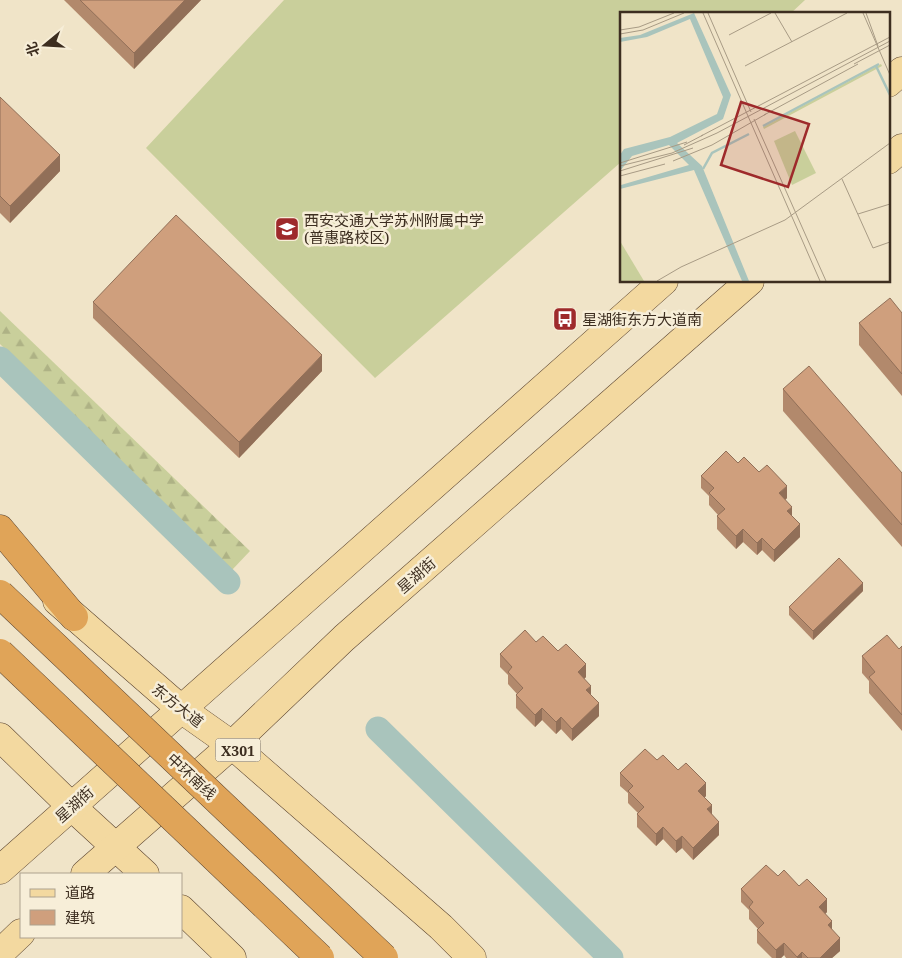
<svg xmlns="http://www.w3.org/2000/svg" width="902" height="958" font-family="'Noto Serif','Noto Sans SC',serif">
<defs>
<pattern id="forest-firs" width="22" height="20" patternUnits="userSpaceOnUse" patternTransform="scale(1.25)"><rect width="22" height="20" fill="#c9cf9b"/><path d="M5 1l3.5 6h-7zM16 11l3.5 6h-7z" fill="#aeb285"/></pattern>
</defs>
<rect width="100%" height="100%" fill="#f0e4c8"/>
<polygon fill="#c9cf9b" points="284,0 805,0 790,14 621,14 621,162 375,378 146,148"/>
<polygon fill="url(#forest-firs)" points="0,311 250,551 232,570 0,344"/>
<g fill="none" stroke-linecap="round" stroke-linejoin="round">
<g stroke="#a9c4bc" stroke-width="25">
<polyline points="0,359 228,582"/>
<polyline points="378,729 611,958"/>
</g>
<defs>
<g id="primary">
<polyline points="888,83 902,71"/>
<polyline points="888,160 902,148"/>
<polyline points="57,601 181,709 232,745 441,927 472,958"/>
<polyline points="0,737 71,806 145,874"/>
<polyline points="0,870 664,281"/>
<polyline points="85,874 232,745 344,638 750,281"/>
<polyline points="181,909 232,958"/>
<polyline points="0,953 21,933"/>
</g>
<polyline id="highway" points="0,529 74,617"/>
</defs>
<use href="#primary" stroke="#5b4430" stroke-width="29"/>
<use href="#highway" stroke="#5b4430" stroke-width="29"/>
<use href="#primary" stroke="#f3d9a0" stroke-width="28"/>
<use href="#highway" stroke="#e0a458" stroke-width="28"/>
<defs>
<g id="highway-bridge">
<polyline points="0,594 384,958"/>
<polyline points="0,653 320,958"/>
</g>
</defs>
<use href="#highway-bridge" stroke="#5b4430" stroke-width="29" stroke-linecap="butt"/>
<use href="#highway-bridge" stroke="#e0a458" stroke-width="28"/>
</g>
<g fill="#b2896c">
<polygon points="64,0 201,0 134,69"/>
<polygon points="0,97 60,171 10,223 0,213"/>
<polygon points="93,302 322,371 239,458 93,318"/>
<polygon points="902,313 902,396 859,345 859,323"/>
<polygon points="783,389 902,473 902,547 783,411"/>
<polygon points="738,463 759,472 787,498 785,500 800,537 774,562 762,550 757,555 743,542 736,549 717,529 717,516 718,515 709,505 709,496 701,488 701,476"/>
<polygon points="863,591 813,640 789,615 789,607"/>
<polygon points="536,642 558,651 586,677 584,679 599,716 572,741 561,729 556,734 542,720 535,727 516,708 516,695 517,694 508,684 508,675 500,667 500,654"/>
<polygon points="902,646 902,731 869,693 869,681 862,673 862,656 899,649"/>
<polygon points="657,760 678,770 706,796 704,798 719,835 693,860 682,848 676,853 663,839 656,846 637,827 637,814 638,813 628,803 628,793 620,786 620,773"/>
<polygon points="778,876 799,886 827,912 825,914 840,951 832,958 786,958 784,955 781,958 772,958 757,943 757,930 758,929 749,919 749,910 741,902 741,889"/>
</g>
<g fill="#916f58">
<polygon points="185,0 201,0 134,69 134,53"/>
<polygon points="60,155 60,171 10,223 10,206"/>
<polygon points="322,355 322,371 239,458 239,442"/>
<polygon points="787,486 787,498 779,506 779,493"/>
<polygon points="792,507 792,519 787,511"/>
<polygon points="800,524 800,537 774,562 774,550"/>
<polygon points="743,529 743,542 736,549 736,536"/>
<polygon points="762,538 762,550 757,555 757,543"/>
<polygon points="863,583 863,591 813,640 813,631"/>
<polygon points="586,664 586,677 578,685 578,672"/>
<polygon points="591,686 591,698 586,690"/>
<polygon points="599,703 599,716 572,741 572,729"/>
<polygon points="542,708 542,720 535,727 535,715"/>
<polygon points="561,717 561,729 556,734 556,722"/>
<polygon points="706,783 706,796 698,804 698,791"/>
<polygon points="712,805 712,817 707,809"/>
<polygon points="719,822 719,835 693,860 693,848"/>
<polygon points="663,827 663,839 656,846 656,834"/>
<polygon points="682,836 682,848 676,853 676,841"/>
<polygon points="827,899 827,912 819,920 819,907"/>
<polygon points="832,921 832,933 828,925"/>
<polygon points="840,938 840,951 832,958 820,958"/>
<polygon points="784,943 784,955 781,958 776,958 776,950"/>
<polygon points="802,952 802,958 797,958 797,957"/>
</g>
<g fill="#cf9f7d" stroke="#916f58">
<polygon points="80,0 185,0 134,53"/>
<polygon points="0,97 60,155 10,206 0,196"/>
<polygon points="176,215 322,355 239,442 93,302"/>
<polygon points="890,298 902,313 902,374 859,323"/>
<polygon points="809,366 902,473 902,525 783,389"/>
<polygon points="726,451 738,463 744,457 759,472 767,465 787,486 779,493 792,507 787,511 800,524 774,550 762,538 757,543 743,529 736,536 717,516 725,509 709,493 714,488 701,476"/>
<polygon points="839,558 863,583 813,631 789,607"/>
<polygon points="525,630 536,642 543,636 558,651 566,644 586,664 578,672 591,686 586,690 599,703 572,729 561,717 556,722 542,708 535,715 516,695 523,688 508,672 512,667 500,654"/>
<polygon points="887,635 899,649 902,646 902,715 869,677 875,672 862,656"/>
<polygon points="645,749 657,760 663,755 678,770 686,763 706,783 698,791 712,805 707,809 719,822 693,848 682,836 676,841 663,827 656,834 637,814 644,807 628,791 633,786 620,773"/>
<polygon points="766,865 778,876 784,870 799,886 807,879 827,899 819,907 832,921 828,925 840,938 820,958 808,958 802,952 797,957 784,943 776,950 757,930 764,923 749,907 753,902 741,889"/>
</g>
<defs>
<symbol id="school-square" viewBox="-11 -11 22 22"><rect x="-9" y="-9" width="18" height="18" rx="4" fill="#9e2a2b" stroke="#f7eed8"/><path d="M0-5L7-2L0 1L-7-2ZM-4 1L0 2.5L4 1V4Q0 6-4 4Z" fill="#fff"/></symbol>
<symbol id="bus-square" viewBox="-11 -11 22 22"><rect x="-9" y="-9" width="18" height="18" rx="4" fill="#9e2a2b" stroke="#f7eed8"/><path d="M-5-6H5V4H4V6H2V4H-2V6H-4V4H-5ZM-3.5-4V0h7V-4ZM-3.5 1.2v1.5H-2V1.2ZM2 1.2v1.5H3.5V1.2Z" fill="#fff"/></symbol>
</defs>
<g fill-rule="evenodd">
<use href="#school-square" x="273" y="215" width="28" height="28"/>
<use href="#bus-square" x="551" y="305" width="28" height="28"/>
</g>
<g text-anchor="middle" dominant-baseline="central" stroke-width="5" stroke-linejoin="round" paint-order="stroke">
<rect fill="#f7eed8" stroke="#756857" stroke-width="1" x="215.5" y="738.5" width="45" height="23" rx="4"/>
<g font-size="14" font-weight="bold" fill="#3d2e20">
<text x="238" y="750">X301</text>
</g>
<g font-size="15" fill="#3d2e20" stroke="#f7eed8" text-anchor="start">
<text x="304" y="220">西安交通大学苏州附属中学<tspan x="304" dy="17">(普惠路校区)</tspan></text>
<text x="582" y="319">星湖街东方大道南</text>
</g>
<g font-size="15" fill="#3d2e20" stroke="#f7eed8">
<text transform="translate(416 575) rotate(-41)">星湖街</text>
<text transform="translate(178 705) rotate(38)">东方大道</text>
<text transform="translate(192 776) rotate(43)">中环南线</text>
<text transform="translate(74 804) rotate(-42)">星湖街</text>
</g>
</g>
<g transform="translate(620 12)">
<rect width="270" height="270" fill="#f0e4c8"/>
<path d="M175 119 196 161 172 173 154 129Z" fill="#c9cf9b"/>
<path d="M261 52 262 54 144 117 143 115Z" fill="#c9cf9b"/>
<path d="M0 229 24 269H0Z" fill="#c9cf9b"/>
<path d="M74 1 111 83 103 107 57 131 82 154 129 269H122L74 158 0 177 1 173 69 153 49 133 12 144 0 159V143L4 137 50 125 97 102 103 85 70 7 27 25 0 30V26L20 23Z" fill="#a9c4bc"/>
<path fill="none" stroke="#a9c4bc" stroke-width="2.5" d="M256 54 270 83M143 114 259 52M83 157 92 141 129 122"/>
<path fill="none" stroke="#a89b85" stroke-width="1" d="M83 1 200 269M88 1 131 100M155 1 172 30M243 1 270 63M246 1 258 34M0 18 19 15 54 1M0 22 23 18 64 1M109 23 151 1M234 52 270 33M125 54 227 1M144 103 238 52M134 107 206 269M81 124 270 25M64 133 83 123M53 149 92 133 146 102M0 151 67 130M0 154 52 141 97 121 270 29M0 159 73 136M0 164 45 152M222 167 253 236 270 230M238 202 270 192M37 269 61 255 165 208 270 131"/>
<path fill="#9e2a2b" fill-opacity="0.15" stroke="#9e2a2b" stroke-width="2.5" d="M121 90 189 112 168 175 101 153Z"/>
<rect width="270" height="270" fill="none" stroke="#3d2e20" stroke-width="2.5"/>
</g>
<rect x="20" y="873" width="162" height="65" fill="#f7eed8" stroke="#ada18e"/>
<rect x="30" y="889" width="25" height="8" fill="#f3d9a0" stroke="#ada18e"/>
<text x="65" y="898" font-size="15" fill="#3d2e20">道路</text>
<rect x="30" y="910" width="25" height="15" fill="#cf9f7d" stroke="#ada18e"/>
<text x="65" y="923" font-size="15" fill="#3d2e20">建筑</text>
<g transform="translate(45 45) rotate(252)" stroke="#f7eed8" stroke-width="4" paint-order="stroke">
<path d="M0-4L9 19L0 12L-9 19Z" fill="#3d2e20"/>
<text y="-8" font-size="14" font-weight="bold" text-anchor="middle" fill="#3d2e20">北</text>
</g>
</svg>
